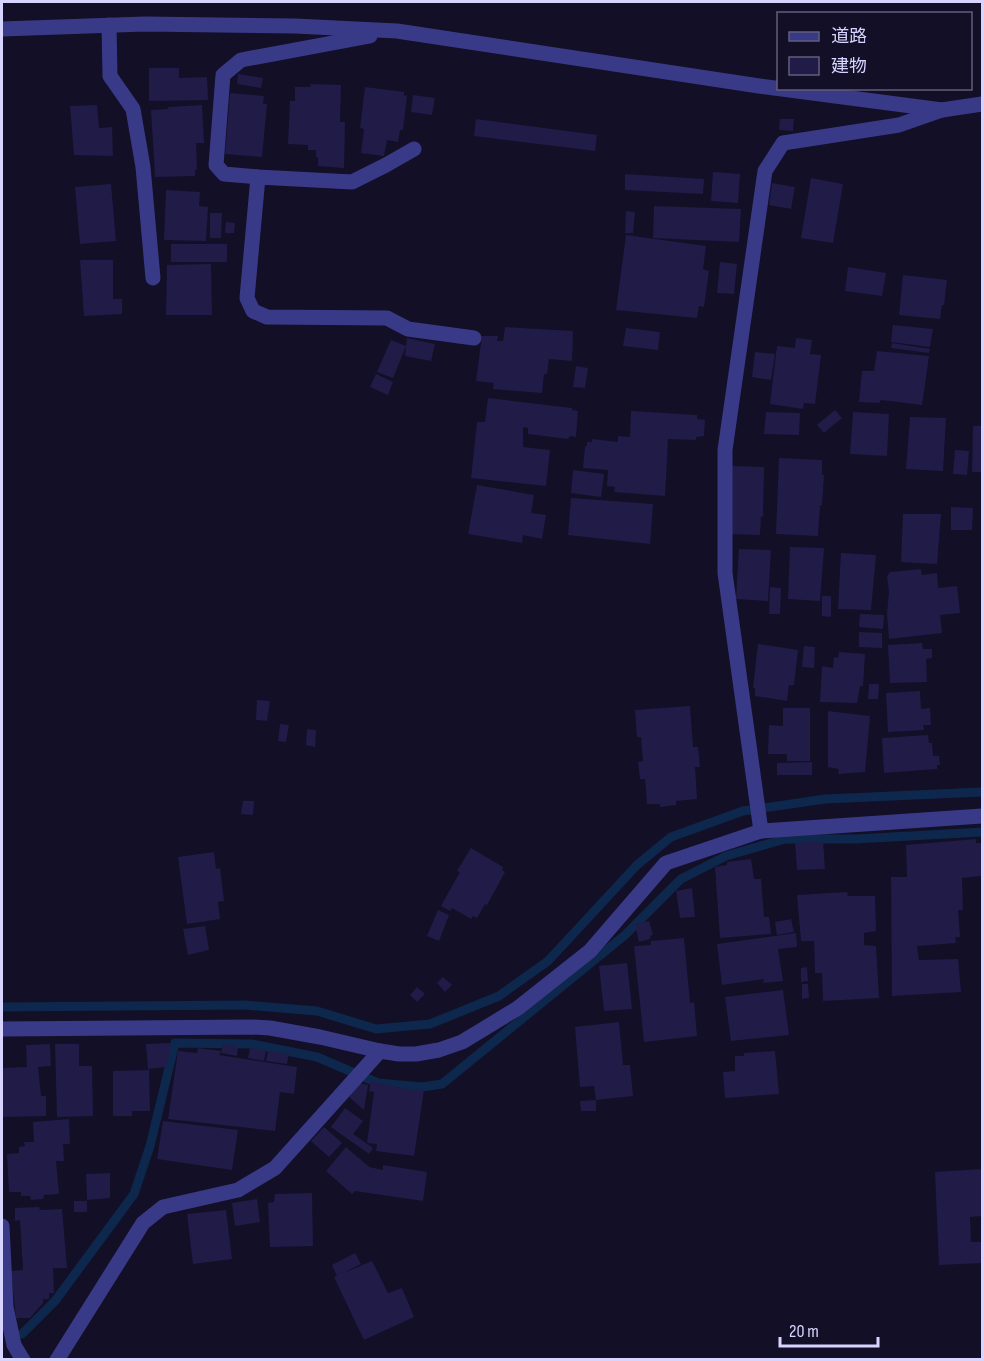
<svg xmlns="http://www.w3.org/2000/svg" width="984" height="1361" font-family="'Sofia Sans Condensed','Noto Sans JP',sans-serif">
<rect width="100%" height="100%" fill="#120f27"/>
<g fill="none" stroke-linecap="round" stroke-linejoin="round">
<g stroke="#0d284c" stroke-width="9">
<polyline points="2,1007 245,1005 317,1011 376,1029 430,1024 499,996 548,961 637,865 671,837 743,811 825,799 982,792"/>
<polyline points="22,1334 55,1301 134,1194 150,1146 175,1043 252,1044 317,1057 378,1083 422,1087 442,1084 625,935 681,879 726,856 785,839 855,839 982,832"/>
</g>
</g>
<g fill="#211b48">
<polygon points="149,68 179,68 179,78 207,77 208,100 149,101"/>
<polygon points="238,74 263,78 261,88 237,84"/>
<polygon points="310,84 341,85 340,122 345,122 344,168 318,166 318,157 316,157 316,150 308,150 308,145 288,144 290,101 295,101 295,87 311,87"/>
<polygon points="365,87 404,92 404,96 407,95 403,130 400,130 398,142 387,140 384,156 361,153 364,129 360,128"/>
<polygon points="230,93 264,96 263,104 267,104 262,157 225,154"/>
<polygon points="413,95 435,98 432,115 411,112"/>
<polygon points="97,105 99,128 112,127 113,156 74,155 70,106"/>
<polygon points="202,105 204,143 196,143 197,170 195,170 195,176 155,177 151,110 168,109 168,107"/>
<polygon points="476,119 597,135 595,151 474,136"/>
<polygon points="780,119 794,119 793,131 779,130"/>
<polygon points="713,172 740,174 738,203 711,201"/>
<polygon points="625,174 704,179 703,194 625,190"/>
<polygon points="811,178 843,184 833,243 801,238"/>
<polygon points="772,183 795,187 791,209 769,205"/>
<polygon points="111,184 116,241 80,244 75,187"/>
<polygon points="166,190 200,192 199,206 208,207 206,241 164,240"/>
<polygon points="654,206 741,209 739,242 653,238"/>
<polygon points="626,211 635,212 633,233 625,233"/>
<polygon points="210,213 222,213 221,238 210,238"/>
<polygon points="226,222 235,223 234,233 225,233"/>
<polygon points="626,235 706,246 703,269 709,271 704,307 699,306 697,318 616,310"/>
<rect x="171" y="244" width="56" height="18"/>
<polygon points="80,260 113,260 113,299 122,299 122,314 84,316"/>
<polygon points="720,262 737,264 734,294 717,293"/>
<polygon points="211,264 212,315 166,315 167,265"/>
<polygon points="848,267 886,273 882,296 845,291"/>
<polygon points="903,275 947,280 944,305 942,305 940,319 899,315"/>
<polygon points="893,325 933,329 930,347 891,342"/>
<polygon points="505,327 573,331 572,361 549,359 547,374 544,374 542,393 493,389 494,383 476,381 482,336 498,336 497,341 503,341"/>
<polygon points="626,328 660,332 658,350 623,346"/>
<polygon points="407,338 435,344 431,361 405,356"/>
<polygon points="796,338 812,340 810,354 821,355 815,404 804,403 803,409 770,404 777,346 795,348"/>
<polygon points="391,340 406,346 393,378 377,372"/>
<polygon points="892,343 930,349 929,353 891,348"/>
<polygon points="877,351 929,356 922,405 881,400 879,403 859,402 862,371 874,371"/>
<polygon points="755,352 775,354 771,380 752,377"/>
<polygon points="576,366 588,368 585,388 573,387"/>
<polygon points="376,374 393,382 388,395 370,387"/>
<polygon points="488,398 572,408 572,410 578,411 576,437 570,436 568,439 528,434 528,428 523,427 523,447 550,450 546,486 471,478 477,422 485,422"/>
<polygon points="835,410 842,418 824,433 817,425"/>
<polygon points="631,411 697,415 697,419 705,420 704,436 696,437 696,440 668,439 665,496 614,492 615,487 607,486 608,470 583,468 585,447 587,446 587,442 592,442 592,439 618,442 618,436 630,437"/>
<polygon points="766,412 800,413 799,435 764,434"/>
<polygon points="853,412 889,414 887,456 850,454"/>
<polygon points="910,417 946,418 943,471 906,469"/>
<polygon points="973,426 982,426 981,472 972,472"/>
<polygon points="955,450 969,451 967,475 953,474"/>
<polygon points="779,458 822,460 822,475 824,475 822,505 820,505 818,536 776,534"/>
<polygon points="732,466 764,467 763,517 761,516 760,535 729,534"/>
<polygon points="573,470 604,474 601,497 571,493"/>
<polygon points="477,485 534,495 531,513 546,515 542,539 523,535 522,543 468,534"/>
<polygon points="571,498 653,504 650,544 568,535"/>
<polygon points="951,507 973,508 972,530 951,530"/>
<polygon points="903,514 941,514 937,564 901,562"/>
<polygon points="790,547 824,548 820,601 788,599"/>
<polygon points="739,549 771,550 768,601 736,599"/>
<polygon points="841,553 876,555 871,610 838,609"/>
<polygon points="921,569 922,575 937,573 938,588 957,586 960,613 940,615 942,633 889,639 887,614 889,592 887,576 890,572"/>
<polygon points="770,587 781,588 780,614 769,614"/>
<polygon points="822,596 831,596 831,617 822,616"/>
<polygon points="860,614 884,615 883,629 859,627"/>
<polygon points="859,632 882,633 882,648 859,647"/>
<polygon points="922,643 923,649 932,649 932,658 926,659 927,682 890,683 888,645"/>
<polygon points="758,644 798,650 794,685 789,685 787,701 755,696 755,688 753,688"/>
<polygon points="804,646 815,647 814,668 802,667"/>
<polygon points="839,652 865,654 863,686 860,686 857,703 820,702 822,666 833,668 834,657 838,658"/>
<polygon points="869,684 879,684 878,699 868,699"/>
<polygon points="920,691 921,709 930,708 931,725 923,725 924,730 888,732 886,693"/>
<polygon points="257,700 270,701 267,721 256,720"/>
<polygon points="690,706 693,747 698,747 700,767 695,767 697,799 676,801 676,805 660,807 660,804 647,804 645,779 640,779 638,762 643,761 641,737 637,737 635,710"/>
<polygon points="783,708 810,708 810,761 787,761 787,754 768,754 769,725 783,726"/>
<polygon points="828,711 870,716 865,772 838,774 839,769 828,767"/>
<polygon points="280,724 289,725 286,742 278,741"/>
<polygon points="307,729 316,730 315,747 306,745"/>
<polygon points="928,735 929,743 932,743 933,756 939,756 940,765 937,765 937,769 884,773 882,738"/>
<polygon points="812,762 812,775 777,775 777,763"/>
<polygon points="243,801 254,801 253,815 241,814"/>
<polygon points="976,839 976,843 981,843 982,863 982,867 981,867 981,876 962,878 963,910 958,910 960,937 955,937 956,943 917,946 919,960 958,959 961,992 892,996 891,877 907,877 906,845"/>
<polygon points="823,841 825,869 797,870 795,843"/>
<polygon points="471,848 503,867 502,870 505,872 487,905 485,904 477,918 473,916 471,919 452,908 450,911 441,906 460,872 457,871"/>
<polygon points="214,852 216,869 220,868 224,901 218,902 220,919 187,924 178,857"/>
<polygon points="751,859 754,879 761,879 764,917 769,917 771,934 720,938 715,867 727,865 727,862"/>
<polygon points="692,888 695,917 680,918 676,891"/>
<polygon points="847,892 848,896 875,896 876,931 864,933 864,945 876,946 879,998 823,1001 822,973 815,973 814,941 801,941 797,895"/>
<polygon points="438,910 449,915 439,941 427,936"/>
<polygon points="791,919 794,932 777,935 775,922"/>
<polygon points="649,921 653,935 650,936 650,939 639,942 635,924"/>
<polygon points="205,926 209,950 188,955 183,929"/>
<polygon points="796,933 797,947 778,949 783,981 763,983 764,979 722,985 717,944"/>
<polygon points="684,938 690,1003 694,1002 697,1036 644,1042 634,946 651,945 651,941"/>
<polygon points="627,963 632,1009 604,1011 599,966"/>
<polygon points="807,967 808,981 801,982 801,968"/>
<polygon points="443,977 452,985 445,992 437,983"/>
<polygon points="802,984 808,984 809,998 802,999"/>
<polygon points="417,987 425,994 417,1002 410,995"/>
<polygon points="783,990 789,1035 731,1041 725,997"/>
<polygon points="619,1022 623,1065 630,1065 633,1096 596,1100 594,1086 580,1087 575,1027"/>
<polygon points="171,1043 167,1067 148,1069 146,1044"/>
<polygon points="50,1044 51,1066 38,1067 41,1096 46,1096 46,1116 3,1117 2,1068 27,1067 26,1045"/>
<polygon points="55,1044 79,1044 79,1066 92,1066 93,1116 57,1117"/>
<polygon points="223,1044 238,1046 237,1056 221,1053"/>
<polygon points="198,1048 221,1051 219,1055 297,1067 294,1094 280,1092 275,1131 168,1119 178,1051 197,1053"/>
<polygon points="250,1048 266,1050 264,1061 248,1058"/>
<polygon points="268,1051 289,1054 287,1064 266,1061"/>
<polygon points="775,1051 779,1094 725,1098 723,1072 735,1071 735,1056 744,1056 744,1053"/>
<polygon points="149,1070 150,1111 132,1111 132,1116 113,1116 113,1071"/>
<polygon points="371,1081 406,1089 424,1090 414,1156 376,1151 377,1144 367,1143 374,1092 369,1091"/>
<polygon points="359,1083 368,1085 364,1110 349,1097"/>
<polygon points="596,1100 596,1111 581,1111 580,1101"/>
<polygon points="345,1108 363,1121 353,1134 373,1148 369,1154 331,1127"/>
<polygon points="69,1119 70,1144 63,1144 64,1161 56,1161 59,1194 44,1195 43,1199 31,1200 30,1196 21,1196 21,1192 9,1192 7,1154 19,1153 19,1147 25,1146 24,1142 34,1142 33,1122"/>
<polygon points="163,1121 238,1130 232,1170 157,1159"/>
<polygon points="324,1127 342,1143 329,1157 311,1141"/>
<polygon points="346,1147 369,1167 383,1170 383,1165 427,1172 423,1201 355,1191 352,1194 326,1171"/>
<polygon points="982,1169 982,1216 970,1217 971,1242 982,1242 982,1263 939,1265 935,1172"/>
<polygon points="110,1173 110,1198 87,1200 86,1174"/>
<polygon points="312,1193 313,1246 270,1247 268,1203 274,1202 275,1194"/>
<polygon points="257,1199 260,1222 235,1226 232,1203"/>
<rect x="74" y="1201" width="13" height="11"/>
<polygon points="39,1207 40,1210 62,1209 67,1268 53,1268 54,1293 49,1293 49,1299 43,1299 43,1303 30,1318 16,1318 11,1271 23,1270 20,1220 15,1221 15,1208"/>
<polygon points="226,1210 232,1259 193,1264 187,1214"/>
<polygon points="355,1253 361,1264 341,1274 372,1261 388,1293 402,1288 414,1317 364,1340 334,1277 337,1276 332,1265"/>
</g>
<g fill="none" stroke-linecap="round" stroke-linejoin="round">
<g stroke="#393a87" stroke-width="15">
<polyline points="109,25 110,76 133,109 143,167 153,278"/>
<polyline points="2,29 145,24 295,26 397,31 759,86 942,110"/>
<polyline points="370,36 241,60 223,75 216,165 224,174 258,177 352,182 386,165 414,149"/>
<polyline points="258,177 247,298 253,311 267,317 387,318 408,329 474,338"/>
<polyline points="761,831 725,573 725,450 765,171 783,143 899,125 942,110 982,104"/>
<polyline points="2,1029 252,1027 270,1028 320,1037 380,1051 399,1054 416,1054 439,1050 462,1042 518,1008 590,951 666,863 761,831 982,816"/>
<polyline points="2,1226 6,1307 14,1345 23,1360"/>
<polyline points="57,1360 143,1223 163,1207 238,1190 275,1168 380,1051"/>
</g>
</g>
<rect width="984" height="1361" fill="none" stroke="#d7d5ff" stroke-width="6"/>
<rect x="777" y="12" width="195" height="78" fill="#120f27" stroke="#615e7d" stroke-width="1.5"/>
<rect x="789" y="32" width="30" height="9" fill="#393a87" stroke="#615e7d" stroke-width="1.5"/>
<text x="831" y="42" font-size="18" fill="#d7d5ff">道路</text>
<rect x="789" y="57" width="30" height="18" fill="#211b48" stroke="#615e7d" stroke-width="1.5"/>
<text x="831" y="72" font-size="18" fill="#d7d5ff">建物</text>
<path d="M780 1337v9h98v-9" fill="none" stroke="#d7d5ff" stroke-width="3"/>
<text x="789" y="1337" font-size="18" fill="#d7d5ff" stroke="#120f27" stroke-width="4.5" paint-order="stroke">20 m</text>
</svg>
